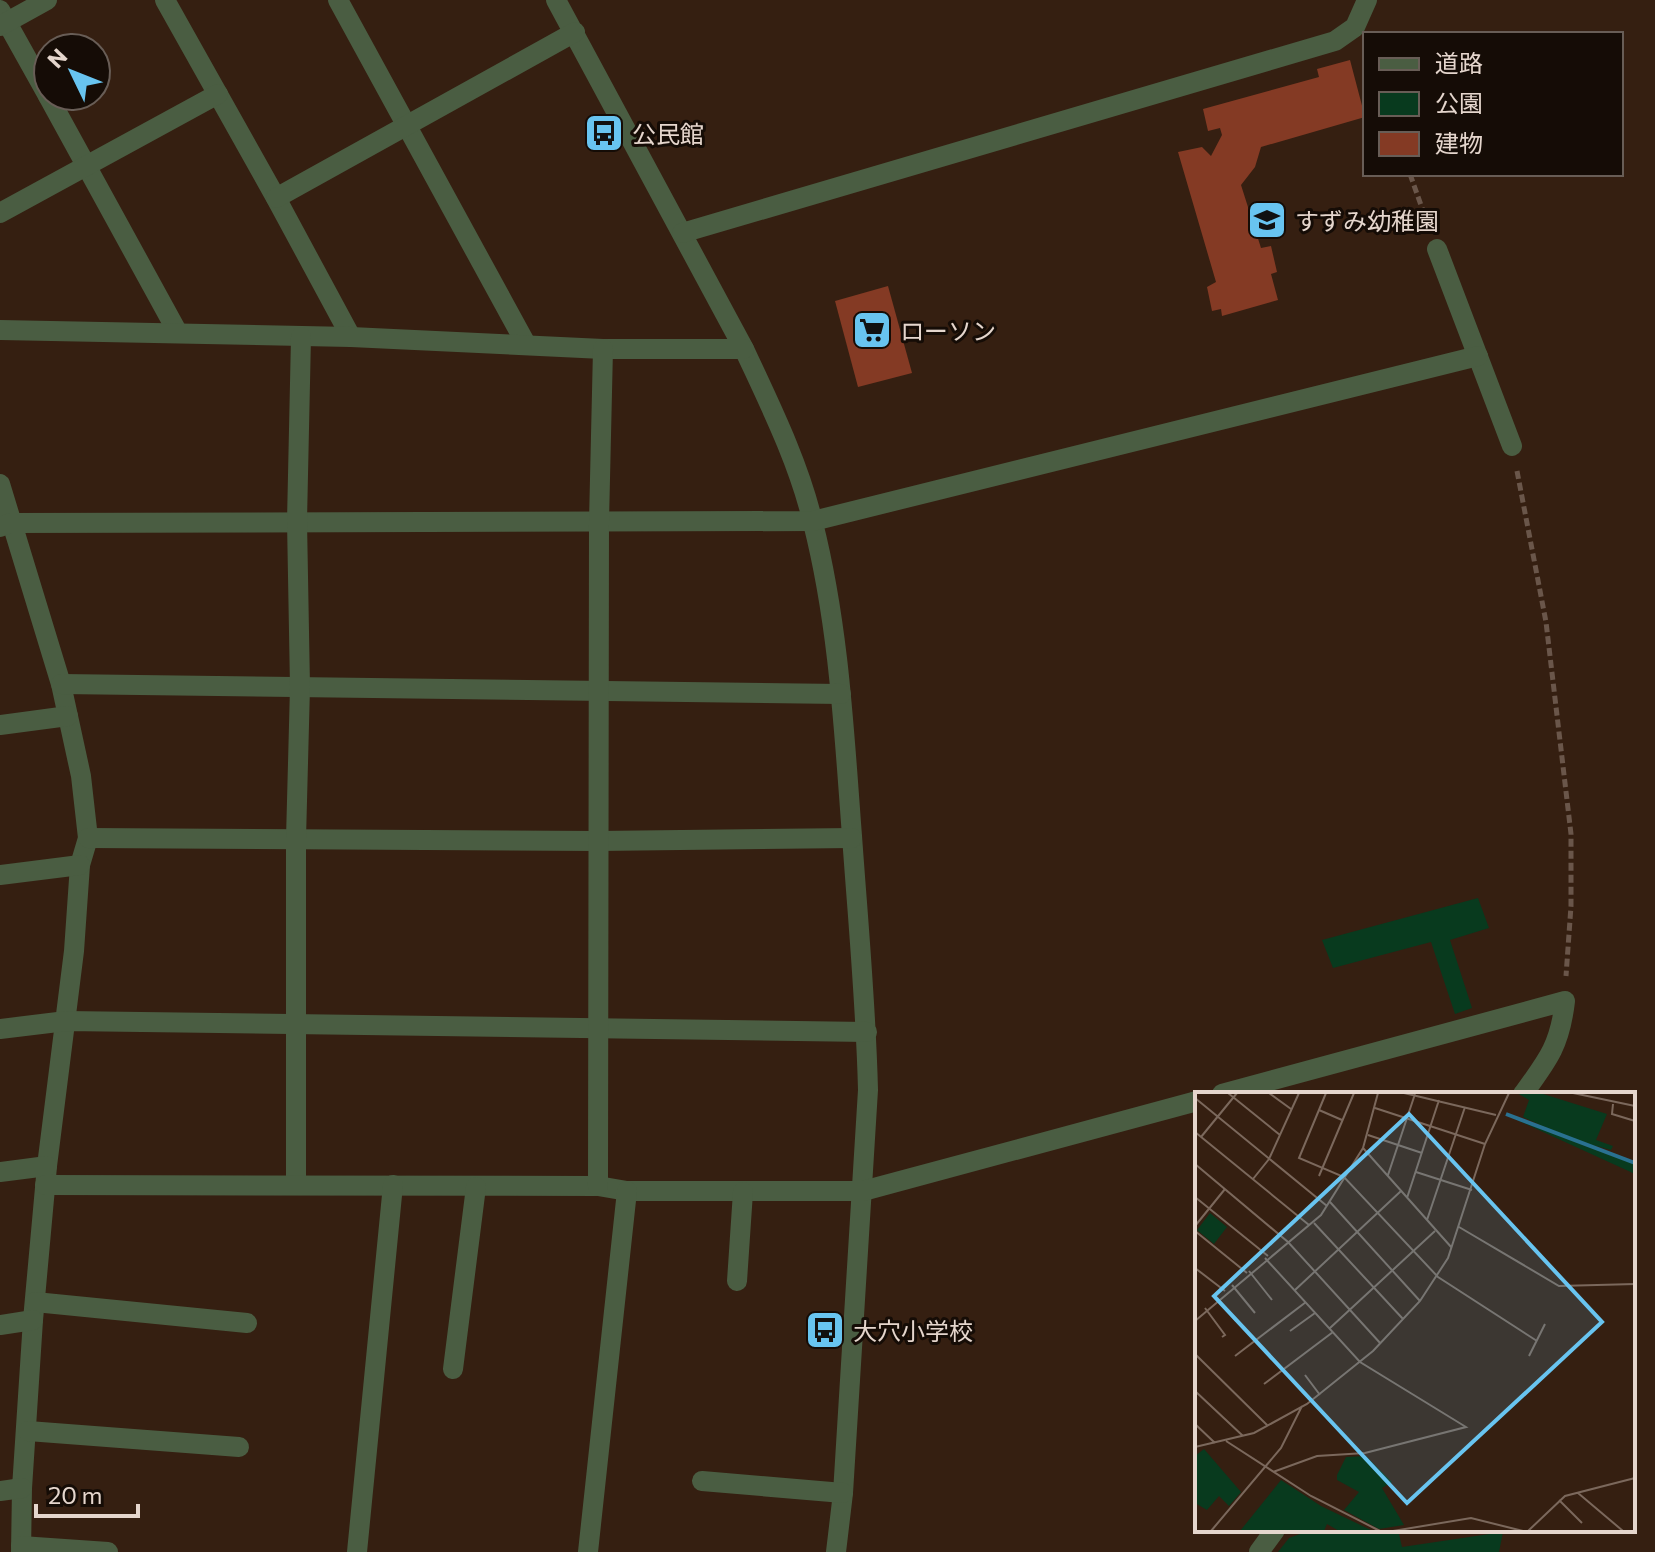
<svg xmlns="http://www.w3.org/2000/svg" width="1655" height="1552" font-family="Commissioner,'Noto Sans JP',sans-serif">
<rect width="100%" height="100%" fill="#351f11"/>
<g fill="#083a1e">
<polygon points="1478,898 1489,928 1450,940 1472,1008 1455,1014 1431,942 1333,968 1322,940"/>
<polygon points="1311,1530 1398,1530 1402,1547 1503,1532 1499,1552 1278,1552 1289,1538"/>
</g>
<g fill="#843a24">
<polygon points="1350,60 1365,117 1261,147 1255,167 1241,185 1261,248 1271,246 1277,272 1271,274 1278,300 1222,316 1221,309 1212,311 1207,287 1216,282 1178,152 1202,147 1211,156 1222,135 1220,128 1208,131 1203,109 1319,77 1317,69"/>
<polygon points="888,286 912,373 858,387 835,301"/>
</g>
<g fill="none" stroke-linecap="round" stroke-linejoin="round">
<g stroke="#6a564a" stroke-width="5" stroke-dasharray="8 4" stroke-linecap="butt">
<polyline points="1410,174 1428,225"/>
<polyline points="1517,471 1546,622 1571,834 1571,906 1566,976"/>
</g>
<g stroke="#4a5d42" stroke-width="20">
<polyline points="165,0 276,198 351,337"/>
<polyline points="338,0 526,344"/>
<path d="M556 0 744 349C770 405 799 463 813 523 839 626 844 731 852 836 858 921 866 1005 868 1090L843 1493 836 1552"/>
<polyline points="0,10 48,96"/>
<polyline points="0,26 47,0"/>
<polyline points="48,96 178,333"/>
<polyline points="276,198 575,32"/>
<polyline points="0,213 218,94"/>
<polyline points="682,233 1335,41 1355,27 1367,0"/>
<polyline points="1437,249 1512,446"/>
<polyline points="0,330 351,337 603,349 744,349"/>
<polyline points="0,484 61,684 81,776 88,838 80,865 74,951 47,1166 33,1320 22,1488 21,1552"/>
<polyline points="0,527 10,523 813,521 1478,356"/>
<polyline points="61,684 841,694"/>
<polyline points="0,725 68,716"/>
<polyline points="88,838 598,841 852,838"/>
<polyline points="0,875 80,865"/>
<polyline points="0,1029 66,1021 867,1032"/>
<path d="M1222 1094 1565 1001C1560 1045 1548 1060 1523 1094"/>
<polyline points="0,1172 47,1166"/>
<polyline points="296,1184 296,839 300,687 297,521 301,337"/>
<polyline points="45,1185 598,1186 627,1191 863,1191 1197,1101"/>
<polyline points="598,1186 599,522 603,349"/>
<polyline points="737,1281 743,1192"/>
<polyline points="35,1302 247,1323"/>
<polyline points="0,1325 33,1320"/>
<polyline points="453,1369 476,1187"/>
<polyline points="28,1431 239,1447"/>
<polyline points="702,1481 843,1493"/>
<polyline points="0,1491 22,1488"/>
<polyline points="21,1546 108,1552"/>
<polyline points="357,1552 393,1185"/>
<polyline points="588,1552 627,1191"/>
<polyline points="1259,1552 1275,1530"/>
</g>
</g>
<defs>
<symbol id="bus-square" viewBox="-11 -11 22 22"><rect x="-9" y="-9" width="18" height="18" rx="4" fill="#68c4f0" stroke="#150c06"/><path d="M-5-6H5V4H4V6H2V4H-2V6H-4V4H-5ZM-3.5-4V0h7V-4ZM-3.5 1.2v1.5H-2V1.2ZM2 1.2v1.5H3.5V1.2Z" fill="#111"/></symbol>
<symbol id="school-square" viewBox="-11 -11 22 22"><rect x="-9" y="-9" width="18" height="18" rx="4" fill="#68c4f0" stroke="#150c06"/><path d="M0-5L7-2L0 1L-7-2ZM-4 1L0 2.5L4 1V4Q0 6-4 4Z" fill="#111"/></symbol>
<symbol id="supermarket-square" viewBox="-11 -11 22 22"><rect x="-9" y="-9" width="18" height="18" rx="4" fill="#68c4f0" stroke="#150c06"/><path d="M-6-5.5h2.5l.6 2H6L4.5 2H-2.5L-4.4-4H-6ZM-1.5 3.2a1.3 1.3 0 1 0 .1 0ZM3 3.2a1.3 1.3 0 1 0 .1 0Z" fill="#111"/></symbol>
</defs>
<g fill-rule="evenodd">
<use href="#bus-square" x="582" y="111" width="44" height="44"/>
<use href="#school-square" x="1245" y="198" width="44" height="44"/>
<use href="#supermarket-square" x="850" y="308" width="44" height="44"/>
<use href="#bus-square" x="803" y="1308" width="44" height="44"/>
</g>
<g text-anchor="middle" dominant-baseline="central" stroke-width="6" stroke-linejoin="round" paint-order="stroke">
<g font-size="24" fill="#e5d6cd" stroke="#150c06" text-anchor="start">
<text x="632" y="133">公民館</text>
<text x="1295" y="220">すずみ幼稚園</text>
<text x="900" y="330">ローソン</text>
<text x="853" y="1330">大穴小学校</text>
</g>
</g>
<g transform="translate(1195 1092)">
<rect width="440" height="440" fill="#351f11"/>
<path d="M345 1 412 22 401 48 418 54 416 58 378 48 328 25 334 8 322 1ZM311 23 415 60 440 73V82ZM15 121 32 135 19 152 2 138ZM9 357 46 400 34 414 24 404 12 418 0 411V364ZM171 364 197 390 187 396 209 433 184 437 149 418 164 400 142 388V383L151 365ZM86 388 126 414 178 439H144L132 432 129 439H45Z" fill="#083a1e"/>
<path fill="none" stroke="#2a7191" stroke-width="4" d="M311 22 440 71"/>
<path fill="none" stroke="#7b685c" stroke-width="2" d="M33 1 85 43M74 1 96 17M131 1 104 66 149 85 243 185 342 249M209 1 301 23M378 1 440 14M0 6 132 114M418 12 417 22 440 29M180 16 290 52M124 18 147 28M0 40 114 133M173 43 227 61M6 45 42 1M168 56 257 156M0 72 93 150 186 252M221 80 277 98M193 83 220 2M124 84 159 1M58 87 74 67 104 1M0 105 73 164M212 106 244 8M135 110 225 209M232 128 270 15M119 131 208 227M0 134 30 97M264 135 364 194 440 192M0 139 52 181M70 166 165 270 271 335 170 361 122 364 78 380M0 176 30 199M54 179 77 208M37 193 60 221M100 198 206 99M22 206 41 229M10 216 30 243 27 245M0 229 126 123 168 56 183 1M135 236 240 139M95 239 120 221M0 262 72 333M40 264 111 210M334 264 350 232M110 283 125 303M69 292 138 240M0 299 48 344M0 332 20 351M31 349 116 404 185 439M0 355 59 341 112 312 178 259 225 209 253 166 290 52 314 1M383 401 428 439M364 408 387 431M16 439 86 356 107 314M198 439 276 426 328 439M333 439 370 404 440 386"/>
<path fill="#68c4f0" fill-opacity="0.15" stroke="#68c4f0" stroke-width="4" d="M214 22 407 230 212 411 19 204Z"/>
<rect width="440" height="440" fill="none" stroke="#e5d6cd" stroke-width="4"/>
</g>
<rect x="1363" y="32" width="260" height="144" fill="#150c06" stroke="#685d56" stroke-width="2"/>
<rect x="1379" y="58" width="40" height="12" fill="#4a5d42" stroke="#685d56" stroke-width="2"/>
<text x="1435" y="72" font-size="24" fill="#e5d6cd">道路</text>
<rect x="1379" y="92" width="40" height="24" fill="#083a1e" stroke="#685d56" stroke-width="2"/>
<text x="1435" y="112" font-size="24" fill="#e5d6cd">公園</text>
<rect x="1379" y="132" width="40" height="24" fill="#843a24" stroke="#685d56" stroke-width="2"/>
<text x="1435" y="152" font-size="24" fill="#e5d6cd">建物</text>
<g transform="translate(72 72) rotate(313)"><circle r="38" fill="#150c06" stroke="#685d56" stroke-width="2"/>
<path d="M0-6L14 30L0 20L-14 30Z" fill="#68c4f0"/>
<text y="-12" font-size="22" font-weight="bold" text-anchor="middle" fill="#e5d6cd">N</text>
</g>
<path d="M36 1504v12h102v-12" fill="none" stroke="#e5d6cd" stroke-width="4"/>
<text x="48" y="1504" font-size="24" fill="#e5d6cd" stroke="#150c06" stroke-width="6" paint-order="stroke">20 m</text>
</svg>
